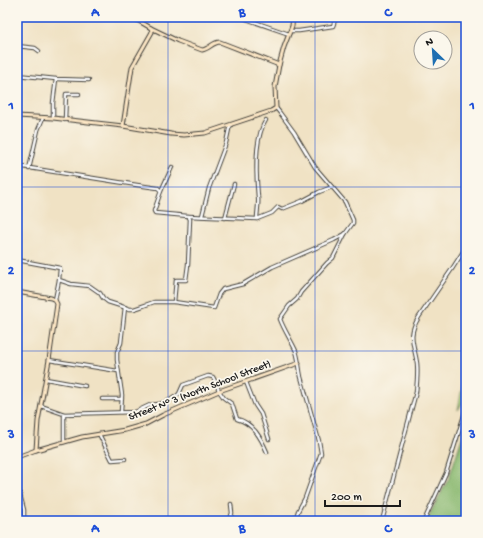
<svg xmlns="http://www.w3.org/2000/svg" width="483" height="538" font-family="'Gochi Hand',sans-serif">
<rect width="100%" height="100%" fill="#fbf7ec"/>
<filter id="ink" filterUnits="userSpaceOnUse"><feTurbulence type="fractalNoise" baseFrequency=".025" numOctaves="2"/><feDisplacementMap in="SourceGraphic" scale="8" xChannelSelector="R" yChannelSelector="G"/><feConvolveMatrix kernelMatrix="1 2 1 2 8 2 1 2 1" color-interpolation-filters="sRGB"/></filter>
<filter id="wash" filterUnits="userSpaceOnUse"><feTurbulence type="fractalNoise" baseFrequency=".012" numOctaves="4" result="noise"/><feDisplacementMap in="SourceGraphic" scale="16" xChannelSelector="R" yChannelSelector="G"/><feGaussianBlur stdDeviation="0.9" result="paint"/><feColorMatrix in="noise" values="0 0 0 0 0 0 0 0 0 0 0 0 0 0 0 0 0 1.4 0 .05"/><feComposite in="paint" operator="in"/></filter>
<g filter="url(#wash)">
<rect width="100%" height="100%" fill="#f0e2c4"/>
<polygon fill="#b1da85" stroke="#667b50" points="466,366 466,396 458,410"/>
<polygon fill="#8cba72" stroke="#546b47" points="466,425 466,521 426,521 449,478"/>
</g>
<g filter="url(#ink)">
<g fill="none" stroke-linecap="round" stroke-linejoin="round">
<defs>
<g id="street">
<polyline points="246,19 289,34"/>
<polyline points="290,31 299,31 333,26 336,17"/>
<polyline points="17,46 35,48 39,51"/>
<polyline points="17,75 56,79 89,80"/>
<path d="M276 108 280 113 294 132 315 167 345 202 353 220V223L345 234 333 258 327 263 301 292 297 299 289 306 280 319C284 330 291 340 296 351 299 360 299 368 301 377L319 441 321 453 305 498 298 511 295 521"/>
<polyline points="53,118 53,103 56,79"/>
<polyline points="65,120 66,94 79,94"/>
<polyline points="17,166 137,185 158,188 161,191"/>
<polyline points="172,167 161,191 154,211 155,213 188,216 190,219 188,265 186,280 176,280 174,302"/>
<polyline points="29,169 38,130 43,118"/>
<polyline points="188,216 257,219 272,213 278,207 282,209 302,201 319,192 332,187"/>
<polyline points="202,216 209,188 226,143 229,129 231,125"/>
<polyline points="225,218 234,184"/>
<path d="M257 219C257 212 259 204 258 197 256 175 254 138 266 120"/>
<polyline points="17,260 60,268 59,280 71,284 90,286 100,293 103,298 108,302 130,309 134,309 140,307 154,302 174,302 214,308 219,294 223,289 243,284 272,267 334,240 345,234"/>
<polyline points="55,300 59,280"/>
<polyline points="49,360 118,371"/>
<polyline points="46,379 85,386"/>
<polyline points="246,382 255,405 261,414 269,439"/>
<polyline points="102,399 122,399"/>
<path d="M41 406 64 414 135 412 150 405 159 404 170 400 179 394 183 385 208 376 213 377 217 385 219 391 224 398 232 404 237 419C253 423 261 438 267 452"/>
<polyline points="121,412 122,395 117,360 117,352 121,343 125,307"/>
<polyline points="64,414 64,442"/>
<polyline points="99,434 112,460 125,459"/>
<polyline points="17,483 24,510 24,521"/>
<polyline points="17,521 24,520"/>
<polyline points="224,521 230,519 232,513 231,504"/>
<path d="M382 521 416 392C417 383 418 373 417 363 414 343 407 336 419 317L452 269 466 247"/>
<polyline points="424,521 446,473 466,409"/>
</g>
<g id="secondary">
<path d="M151 28 178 41 202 50C209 49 213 42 220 42L279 65"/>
<polyline points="17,116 53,118 123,126 171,134 184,135 205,133 271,111 276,108 275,87 279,65 284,47 292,26 293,17"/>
<polyline points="123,126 132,67 152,32 151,28 132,17"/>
<polyline points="17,292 51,298 55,300 57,304 49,360 38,421 36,450"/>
<polyline points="17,457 36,450 82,437 125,430 146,424 163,415 219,391 299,363"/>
</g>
</defs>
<use href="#street" stroke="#3c3a35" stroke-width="4.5"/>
<use href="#secondary" stroke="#3c3a35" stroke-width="5"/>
<use href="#street" stroke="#fff" stroke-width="2.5"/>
<use href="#secondary" stroke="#fce6c4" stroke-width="3"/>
</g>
</g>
<path fill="none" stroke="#1d4ed8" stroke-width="1" stroke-opacity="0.55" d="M168 17V521M315 17V521M17 187H466M17 351H466"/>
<g text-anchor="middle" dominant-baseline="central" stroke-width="3.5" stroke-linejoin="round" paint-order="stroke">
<g font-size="11" fill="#1c1c1c" stroke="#fbf7ec">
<text transform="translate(200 391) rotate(-21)">Street N° 3 (North School Street)</text>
</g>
</g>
<rect width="483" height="538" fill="none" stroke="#fbf7ec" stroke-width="44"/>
<g transform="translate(433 50) rotate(335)"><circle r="19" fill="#fbf7ec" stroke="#a29f99"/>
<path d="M0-3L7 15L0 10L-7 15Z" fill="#1f6fb2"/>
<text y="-6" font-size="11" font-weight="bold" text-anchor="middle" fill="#1c1c1c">N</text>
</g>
<path d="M325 500v6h75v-6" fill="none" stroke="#1c1c1c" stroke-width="2"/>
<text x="331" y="500" font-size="12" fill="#1c1c1c" stroke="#fbf7ec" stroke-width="3" paint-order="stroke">200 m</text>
<rect x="22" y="22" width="439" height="494" fill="none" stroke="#1d4ed8" stroke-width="1.5"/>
<g font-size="13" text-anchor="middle" font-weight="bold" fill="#1d4ed8">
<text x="95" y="16">A</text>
<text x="242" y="16">B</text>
<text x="388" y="16">C</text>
<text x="11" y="109">1</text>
<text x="472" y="109">1</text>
<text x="11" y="274">2</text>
<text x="472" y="274">2</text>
<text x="11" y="438">3</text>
<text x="472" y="438">3</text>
<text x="95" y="532">A</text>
<text x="242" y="532">B</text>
<text x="388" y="532">C</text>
</g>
</svg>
